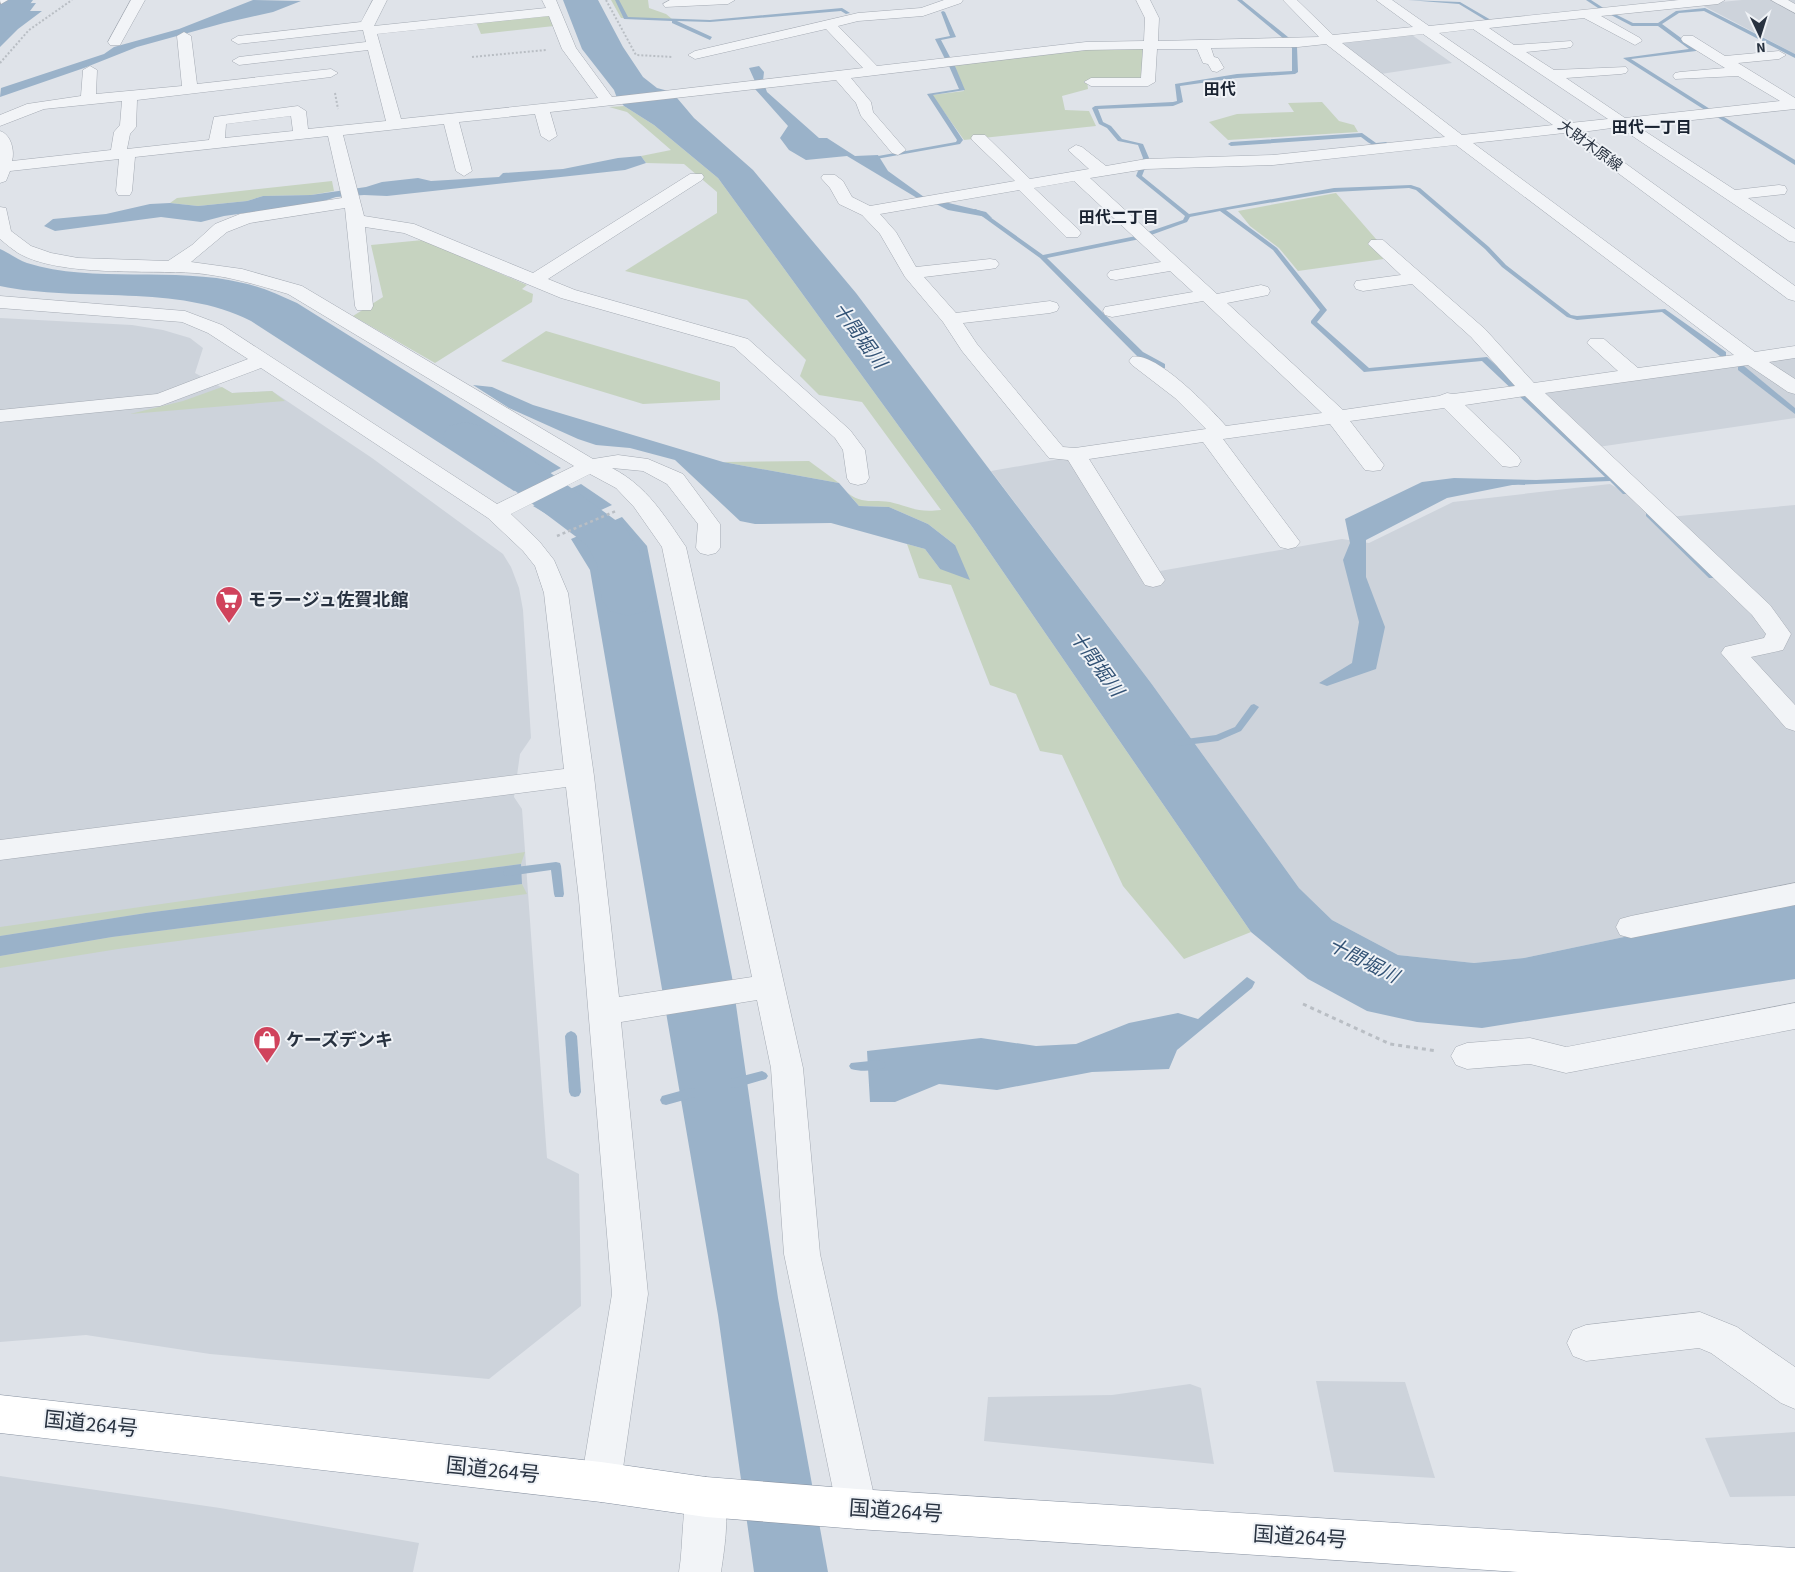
<svg xmlns="http://www.w3.org/2000/svg" width="1795" height="1572" font-family="'Source Sans 3','Noto Sans JP',sans-serif">
<rect width="100%" height="100%" fill="#dfe3e9"/>
<g fill="#cdd3db">
<polygon points="1742,0 1795,0 1795,54 1700,4"/>
<polygon points="1412,35 1452,63 1381,74 1341,43"/>
<polygon points="0,318 132,325 163,330 190,338 203,348 195,373 232,393 272,391 372,458 503,554 511,567 519,588 523,610 531,738 520,754 514,797 522,809 547,1158 579,1174 581,1306 489,1379 210,1354 86,1335 0,1342"/>
<polygon points="1795,354 1795,418 1598,447 1535,390"/>
<polygon points="1071,457 1143,574 1342,539 1369,543 1453,502 1610,484 1669,517 1795,505 1795,905 1686,924 1524,958 1474,963 1398,955 1332,920 1299,888 1151,683 991,471"/>
<polygon points="1316,1381 1405,1382 1435,1478 1334,1472"/>
<polygon points="1190,1384 1201,1388 1214,1464 984,1441 988,1397 1112,1395"/>
<polygon points="1795,1432 1795,1496 1730,1497 1705,1438"/>
<polygon points="0,1476 220,1508 419,1543 413,1572 0,1572"/>
</g>
<g fill="#c6d3c0">
<polygon points="611,0 648,0 649,8 666,14 672,19 621,18"/>
<polygon points="549,13 554,26 481,34 476,22"/>
<polygon points="1094,47 1146,47 1140,80 1087,81 1088,89 1062,96 1065,110 1089,111 1096,126 964,140 932,95 964,91 954,64"/>
<polygon points="1322,102 1339,121 1354,125 1358,132 1228,140 1209,122 1237,114 1294,112 1288,103"/>
<path d="M624 106 654 125 718 178 973 528 1251 932 1184 959 1123 886 1062 755 1040 751 1016 694 990 685 951 585 919 578 907 544 925 549 940 569 955 545 928 524 889 507 859 506 848 493C863 505 873 499 890 502 911 507 917 513 941 510L862 402 819 395 800 376 806 360 747 300 625 271 717 213V192L684 164 646 163 641 156 671 150 627 112 609 107Z"/>
<polygon points="332,181 334,191 311,195 263,196 247,201 198,206 170,203 177,198"/>
<polygon points="1336,193 1376,239 1398,257 1298,271 1279,248 1250,226 1238,211"/>
<polygon points="423,240 527,285 522,289 533,294 532,302 435,363 353,316 383,297 371,245"/>
<polygon points="546,331 720,382 720,400 643,404 501,361"/>
<polygon points="222,387 232,393 272,391 285,401 130,414 183,401"/>
<polygon points="809,461 839,483 723,462"/>
<polygon points="525,852 521,864 146,913 0,936 0,927"/>
<polygon points="522,884 527,894 118,949 0,968 0,956 112,937"/>
</g>
<g fill="#9ab2c9">
<polygon points="253,0 301,1 273,12 224,23 137,47 84,68 0,97 1,88 104,54 114,47 179,29"/>
<polygon points="563,0 598,0 623,47 643,77 657,88 672,92 694,118 753,170 856,293 1151,683 1299,888 1332,920 1398,955 1474,963 1524,958 1686,924 1795,905 1795,979 1482,1028 1417,1022 1367,1011 1308,979 1251,932 973,528 718,178 654,125 624,106 617,98 614,90 582,49"/>
<polygon points="36,3 30,11 42,11 18,29 0,47 0,4"/>
<polygon points="759,66 764,72 763,81 767,92 819,138 827,138 855,156 878,155 888,171 924,197 986,212 992,218 948,210 924,198 917,198 847,156 806,160 789,150 780,138 788,126 755,89 758,88 749,68"/>
<polygon points="641,156 646,163 625,170 387,196 364,195 336,197 321,202 224,216 201,222 161,217 55,231 44,226 53,219 106,214 150,204 170,203 198,206 247,201 263,196 311,195 366,187 382,182 418,178 431,181 499,177 503,173 563,169 618,158"/>
<path d="M0 249C9 253 18 260 27 263 94 284 174 266 243 283 262 287 279 295 297 303L561 468 514 491 251 321C177 283 81 303 0 286Z"/>
<polygon points="473,385 492,387 533,405 723,462 839,483 859,506 889,507 928,524 955,545 970,580 940,569 925,549 831,523 755,524 740,521 675,460 630,448 596,445 578,439 509,408"/>
<polygon points="1454,478 1538,480 1447,498 1366,540 1366,577 1385,627 1376,669 1327,686 1319,683 1352,663 1359,622 1343,560 1350,543 1345,519 1422,482"/>
<polygon points="581,484 612,505 566,526 533,506"/>
<polygon points="622,517 647,546 732,977 778,1298 828,1572 754,1572 718,1315 590,570 571,539"/>
<polygon points="521,864 522,884 112,937 0,956 0,936 146,913"/>
<polygon points="1247,977 1255,982 1252,988 1177,1050 1169,1069 1092,1072 997,1090 939,1084 895,1102 870,1102 867,1051 981,1038 1036,1046 1076,1044 1129,1023 1178,1013 1198,1019"/>
</g>
<g fill="none" stroke-linecap="round" stroke-linejoin="round">
<g fill="#9ab2c9" fill-rule="evenodd">
<polygon points="615,0 619,0 628,17 710,20 842,8 850,13 846,14 841,11 710,22 677,21 712,37 710,40 672,23 672,21 624,19"/>
<polygon points="1237,0 1242,0 1288,37 1297,47 1298,72 1295,74 1237,78 1180,86 1183,102 1173,106 1098,109 1103,122 1111,126 1122,139 1143,144 1149,158 1142,176 1189,214 1334,188 1411,185 1420,188 1489,247 1506,265 1571,315 1577,316 1665,309 1726,352 1726,356 1720,356 1662,312 1577,320 1567,317 1502,267 1485,249 1416,190 1409,188 1334,192 1226,210 1277,248 1327,310 1317,322 1369,368 1487,357 1629,490 1629,494 1623,494 1610,481 1511,485 1510,483 1514,481 1605,477 1482,361 1364,372 1311,323 1311,321 1320,310 1273,250 1220,211 1190,217 1187,222 1140,239 1047,258 1143,352 1165,364 1165,368 1162,368 1137,356 1040,258 979,214 972,211 975,209 983,212 1043,255 1136,236 1183,220 1185,216 1136,176 1143,158 1138,145 1118,141 1107,128 1099,124 1092,108 1095,106 1173,102 1177,101 1175,84 1237,74 1292,71 1292,48 1284,39"/>
<polygon points="1408,0 1460,2 1491,20 1487,21 1459,4"/>
<polygon points="1586,0 1591,0 1605,9 1601,10"/>
<polygon points="1705,8 1795,54 1795,58 1793,57 1704,11 1679,13 1662,24 1696,49 1696,51 1631,59 1710,109 1711,110 1708,112 1623,58 1689,49 1658,26 1632,26 1611,15 1615,14 1633,23 1658,23 1676,11"/>
<polygon points="943,11 945,12 956,37 941,40 951,59 948,61 945,59 935,39 950,36 941,12"/>
<polygon points="952,64 955,66 965,90 933,95 963,140 960,144 865,161 865,159 867,158 956,142 957,140 927,94 959,89 949,66"/>
<polygon points="1719,114 1795,160 1795,165 1717,117 1716,116"/>
<path d="M1362 133 1376 143 1386 142 1389 144C1377 150 1370 144 1361 137L1231 146 1228 144 1231 142Z"/>
<polygon points="1738,366 1744,366 1795,408 1795,414 1738,370"/>
<polygon points="1646,512 1652,512 1715,574 1716,576 1715,578 1709,578 1646,516"/>
<polygon points="1254,704 1259,707 1241,731 1218,741 1178,746 1173,743 1178,740 1216,735 1235,727 1251,705"/>
<polygon points="556,862 560,863 561,866 564,894 563,897 555,897 554,894 551,870 508,876 504,875 503,872 504,869 508,868"/>
<polygon points="571,1031 575,1033 577,1036 581,1092 579,1096 575,1097 571,1096 569,1092 565,1036 567,1033"/>
<path d="M880 1060 884 1062 886 1065 884 1068C875 1071 860 1072 851 1069L849 1066 851 1063Z"/>
<polygon points="762,1071 766,1073 768,1076 766,1079 735,1088 731,1087 729,1083 731,1079"/>
<polygon points="691,1088 695,1089 697,1093 695,1097 666,1105 662,1104 660,1100 662,1096"/>
</g>
<g fill="#9ab2c9" fill-rule="evenodd">
<polygon points="4,0 33,0 10,31 0,34 0,6"/>
<polygon points="465,422 481,426 534,461 625,527 647,564 654,600 646,611 628,616 610,611 602,600 597,564 587,545 502,481 449,446 442,436 449,426"/>
</g>
<defs>
<g id="minor">
<polygon points="0,0 8,0 1,4"/>
<polygon points="131,0 145,0 120,45 110,45 108,42"/>
<path d="M373 0H387L374 26 546 8 542 0H556L576 48 612 97 863 68 826 29 695 59 688 55 695 51 858 13 921 8 944 0H963L961 3 923 16 858 21 838 26 877 66 1086 42 1144 41 1145 18 1136 0H1150L1159 18 1158 41 1319 37 1283 0H1297L1333 35 1413 27 1376 0H1392L1429 26 1679 0H1725L1718 4 1601 16 1640 38 1642 41 1635 45 1584 18 1489 28 1514 45 1571 41 1573 44 1571 47 1566 48 1526 52 1554 70 1626 67 1628 70 1626 73 1621 74 1566 78 1625 118 1780 101 1738 76 1675 79 1673 76 1675 73 1680 72 1725 68 1683 42 1681 39 1683 36H1693L1725 56 1779 51 1786 55 1779 59 1738 63 1795 98V109L1637 126 1735 190 1779 185 1785 186 1787 190 1785 194 1748 198 1795 229V242L1789 241 1619 127 1582 132 1795 286V301L1788 299 1564 133 1473 143 1755 352 1795 346V358L1769 362 1795 379V394L1788 392 1748 365 1545 393 1770 605 1791 634 1783 650 1751 657 1795 705V731L1786 728 1721 653 1725 647 1764 638 1766 634 1752 615 1525 396 1465 405 1518 456 1521 461 1518 466 1510 467 1502 466 1444 408 1350 421 1384 465 1381 470 1373 471 1365 470 1330 424 1223 439 1300 542 1296 547 1288 549 1280 547 1203 442 1089 459 1165 580 1161 585 1153 587 1145 585 1068 460 1049 458 962 351 943 322 905 277 880 234 862 215 839 204 830 188 821 178 823 175H835L843 181 852 197 870 206 1015 181 973 141 971 138 973 135H985L1030 179 1089 169 1068 150 1076 145 1082 147 1106 166 1146 159 1273 155 1445 137 1326 44 1298 47 1211 48 1214 57 1218 58 1224 68 1217 72 1212 71 1208 64 1203 63 1197 49H1157L1155 82 1148 86H1091L1084 82 1091 78H1141L1143 49 1086 50 851 78 871 102 873 112 906 150 898 155 892 153 861 116 856 103 836 80 550 112 557 136 549 141 541 136 535 114 459 122 472 171 464 176 456 171 444 124 343 135 364 216 414 224 533 273 690 174H702L704 177 702 180 548 279 575 290 748 339 850 430 865 450 869 478 866 483 858 485 850 483 847 478 843 450 835 438 734 347 561 298 404 233 365 227 373 306 371 310H357L355 306 345 208 250 223 227 232 191 262 242 269 302 286 593 459 618 455 648 459 683 474 720 524V548L716 553 708 555 700 553 696 548 698 524 667 484 643 471 612 468C647 486 664 515 686 547L803 1068 820 1254 877 1509 871 1523 857 1529 843 1523 837 1509 784 1254 771 1068 757 1000 621 1022 648 1294 621 1482 615 1496 601 1502 587 1496 581 1482 612 1294 579 899 566 787 0 860V840L564 769 544 593 535 566 523 551 488 518 261 368 160 406 0 422V410L157 394 248 359 208 333 182 322 0 308V296L185 311 222 325 497 504 574 466 288 294C258 285 228 276 195 273 148 270 59 277 18 253 12 249 6 244 0 239V207L6 208 11 231 31 246 51 253 78 258 168 261 192 245 215 224 240 214 342 198 328 136 135 157 132 191 130 195H118L116 191 119 159 10 171 6 181 0 183V131C11 134 15 151 12 161L111 150 114 132 120 125 122 101 44 109 0 126V115L27 104 81 96 83 70 90 66 97 70 96 94 182 86 177 36 184 32 191 36 197 84 331 69 338 73 331 77 137 100 136 127 130 134 127 149 209 140 214 117 298 106 306 111 308 129 386 121 368 50 239 65 232 61 239 57 366 42 363 30 238 44 231 40 238 36 361 22ZM549 16 562 49 598 98 401 119 377 34ZM1473 29 1608 119 1570 123 1439 33ZM1423 34 1553 125 1462 135 1342 43ZM291 116 293 131 225 138 226 124ZM1456 145 1734 355 1638 368 1604 339H1590L1587 343 1618 371 1534 383 1485 329 1383 240H1371L1368 244 1401 275 1356 281 1354 285 1356 289 1363 291 1412 284 1471 337 1515 386 1453 394 1447 393 1439 396 1343 410 1227 303 1268 295 1270 291 1268 287 1261 285 1217 294 1090 178 1146 169 1273 165ZM1074 181 1161 262 1110 271 1107 275 1110 279 1116 280 1170 271 1193 292 1105 307 1103 311 1105 315 1112 317 1203 301 1322 413 1226 426C1210 408 1156 351 1132 357L1129 361 1132 365 1175 398 1206 429 1075 448 1063 447 977 344 963 323 1050 313 1057 311 1059 307 1057 303 1050 301 956 313 924 277 990 269 996 268 999 264 996 260 990 259 916 267 896 232 880 214 1019 190 1066 237H1078L1081 233 1078 229 1034 188ZM590 474 616 488 634 507 662 547 752 977 619 997 594 776 568 593 554 560 539 541 511 514Z"/>
<polygon points="670,0 735,0 728,4 665,7 663,4"/>
<polygon points="1771,0 1788,0 1795,4 1795,13"/>
<polygon points="1795,883 1795,905 1631,938 1620,935 1616,927 1620,919 1631,916"/>
<polygon points="1795,1003 1795,1029 1566,1073 1530,1064 1467,1069 1456,1065 1451,1056 1456,1047 1467,1043 1530,1038 1566,1047"/>
<polygon points="1700,1312 1737,1327 1795,1367 1795,1409 1781,1403 1711,1353 1699,1348 1586,1361 1573,1356 1567,1343 1573,1330 1586,1325"/>
<path d="M706 1477 720 1483C731 1510 725 1544 721 1572H679C684 1543 680 1510 692 1483Z"/>
</g>
<polygon id="highway" points="0,1395 601,1462 706,1477 857,1489 1795,1548 1795,1572 1518,1572 857,1529 706,1517 601,1502 0,1433"/>
</defs>
<use href="#minor" stroke="#a4aab3" stroke-width="1"/>
<use href="#highway" stroke="#8791a0" stroke-width="1"/>
<g stroke="#b9bec4" stroke-width="2" stroke-dasharray="2 2" stroke-linecap="butt">
<polyline points="606,0 636,55 673,57"/>
<polyline points="472,57 546,50"/>
<polyline points="0,63 29,30 72,0"/>
<polyline points="335,93 338,109"/>
</g>
<polyline stroke="#b9bec4" stroke-width="2.5" stroke-dasharray="3 3" stroke-linecap="butt" points="557,536 616,511"/>
<polyline stroke="#b9bec4" stroke-width="3" stroke-dasharray="4 4" stroke-linecap="butt" points="1303,1004 1390,1044 1437,1051"/>
<use href="#minor" fill="#f2f4f7" fill-rule="evenodd"/>
<use href="#highway" fill="#fff" fill-rule="evenodd"/>
</g>
<defs>
<symbol id="supermarket-pin" viewBox="-11 -11 22 30"><path d="M0 17L-7.5 6A9.5 9.5 0 1 1 7.5 6Z" fill="#d0435c" stroke="#eff2f6"/><path d="M-6-5.5h2.5l.6 2H6L4.5 2H-2.5L-4.4-4H-6ZM-1.5 3.2a1.3 1.3 0 1 0 .1 0ZM3 3.2a1.3 1.3 0 1 0 .1 0Z" fill="#fff"/></symbol>
<symbol id="shop-pin" viewBox="-11 -11 22 30"><path d="M0 17L-7.5 6A9.5 9.5 0 1 1 7.5 6Z" fill="#d0435c" stroke="#eff2f6"/><path d="M-5-2.5h2.3a2.7 3.5 0 0 1 5.4 0H5L5.5 6h-11ZM-1.5-2.5h3a1.5 2.3 0 0 0-3 0Z" fill="#fff"/></symbol>
</defs>
<g fill-rule="evenodd">
<use href="#supermarket-pin" x="213" y="584" width="32" height="43"/>
<use href="#shop-pin" x="251" y="1024" width="32" height="43"/>
</g>
<g text-anchor="middle" dominant-baseline="central" stroke-width="4" stroke-linejoin="round" paint-order="stroke">
<g font-size="15" fill="#283240" stroke="#eff2f6">
<text transform="translate(1590 146) rotate(36)">大財木原線</text>
</g>
<g font-size="16" font-weight="bold" fill="#1a2331" stroke="#eff2f6">
<text x="1220" y="90">田代</text>
</g>
<g font-size="16" font-weight="bold" fill="#1a2331" stroke="#eff2f6">
<text x="1652" y="128">田代一丁目</text>
<text x="1119" y="218">田代二丁目</text>
</g>
<g font-size="18" font-weight="bold" fill="#283240" stroke="#eff2f6" text-anchor="start">
<text x="248" y="600">モラージュ佐賀北館</text>
<text x="286" y="1040">ケーズデンキ</text>
</g>
<g font-size="19" font-style="italic" fill="#325275" stroke="#eff2f6">
<text transform="translate(859 336) rotate(54)">十間堀川</text>
<text transform="translate(1096 664) rotate(54)">十間堀川</text>
<text transform="translate(1363 961) rotate(27)">十間堀川</text>
</g>
<g font-size="21" fill="#283240" stroke="#eff2f6">
<text transform="translate(91 1424) rotate(6)">国道264号</text>
<text transform="translate(493 1470) rotate(6)">国道264号</text>
<text transform="translate(896 1511) rotate(4)">国道264号</text>
<text transform="translate(1300 1537) rotate(4)">国道264号</text>
</g>
</g>
<g transform="translate(1760 35) rotate(176)" stroke="#eff2f6" stroke-width="4" paint-order="stroke">
<path d="M0-4L9 19L0 12L-9 19Z" fill="#283240"/>
<text y="-8" font-size="14" font-weight="bold" text-anchor="middle" fill="#283240">N</text>
</g>
</svg>
